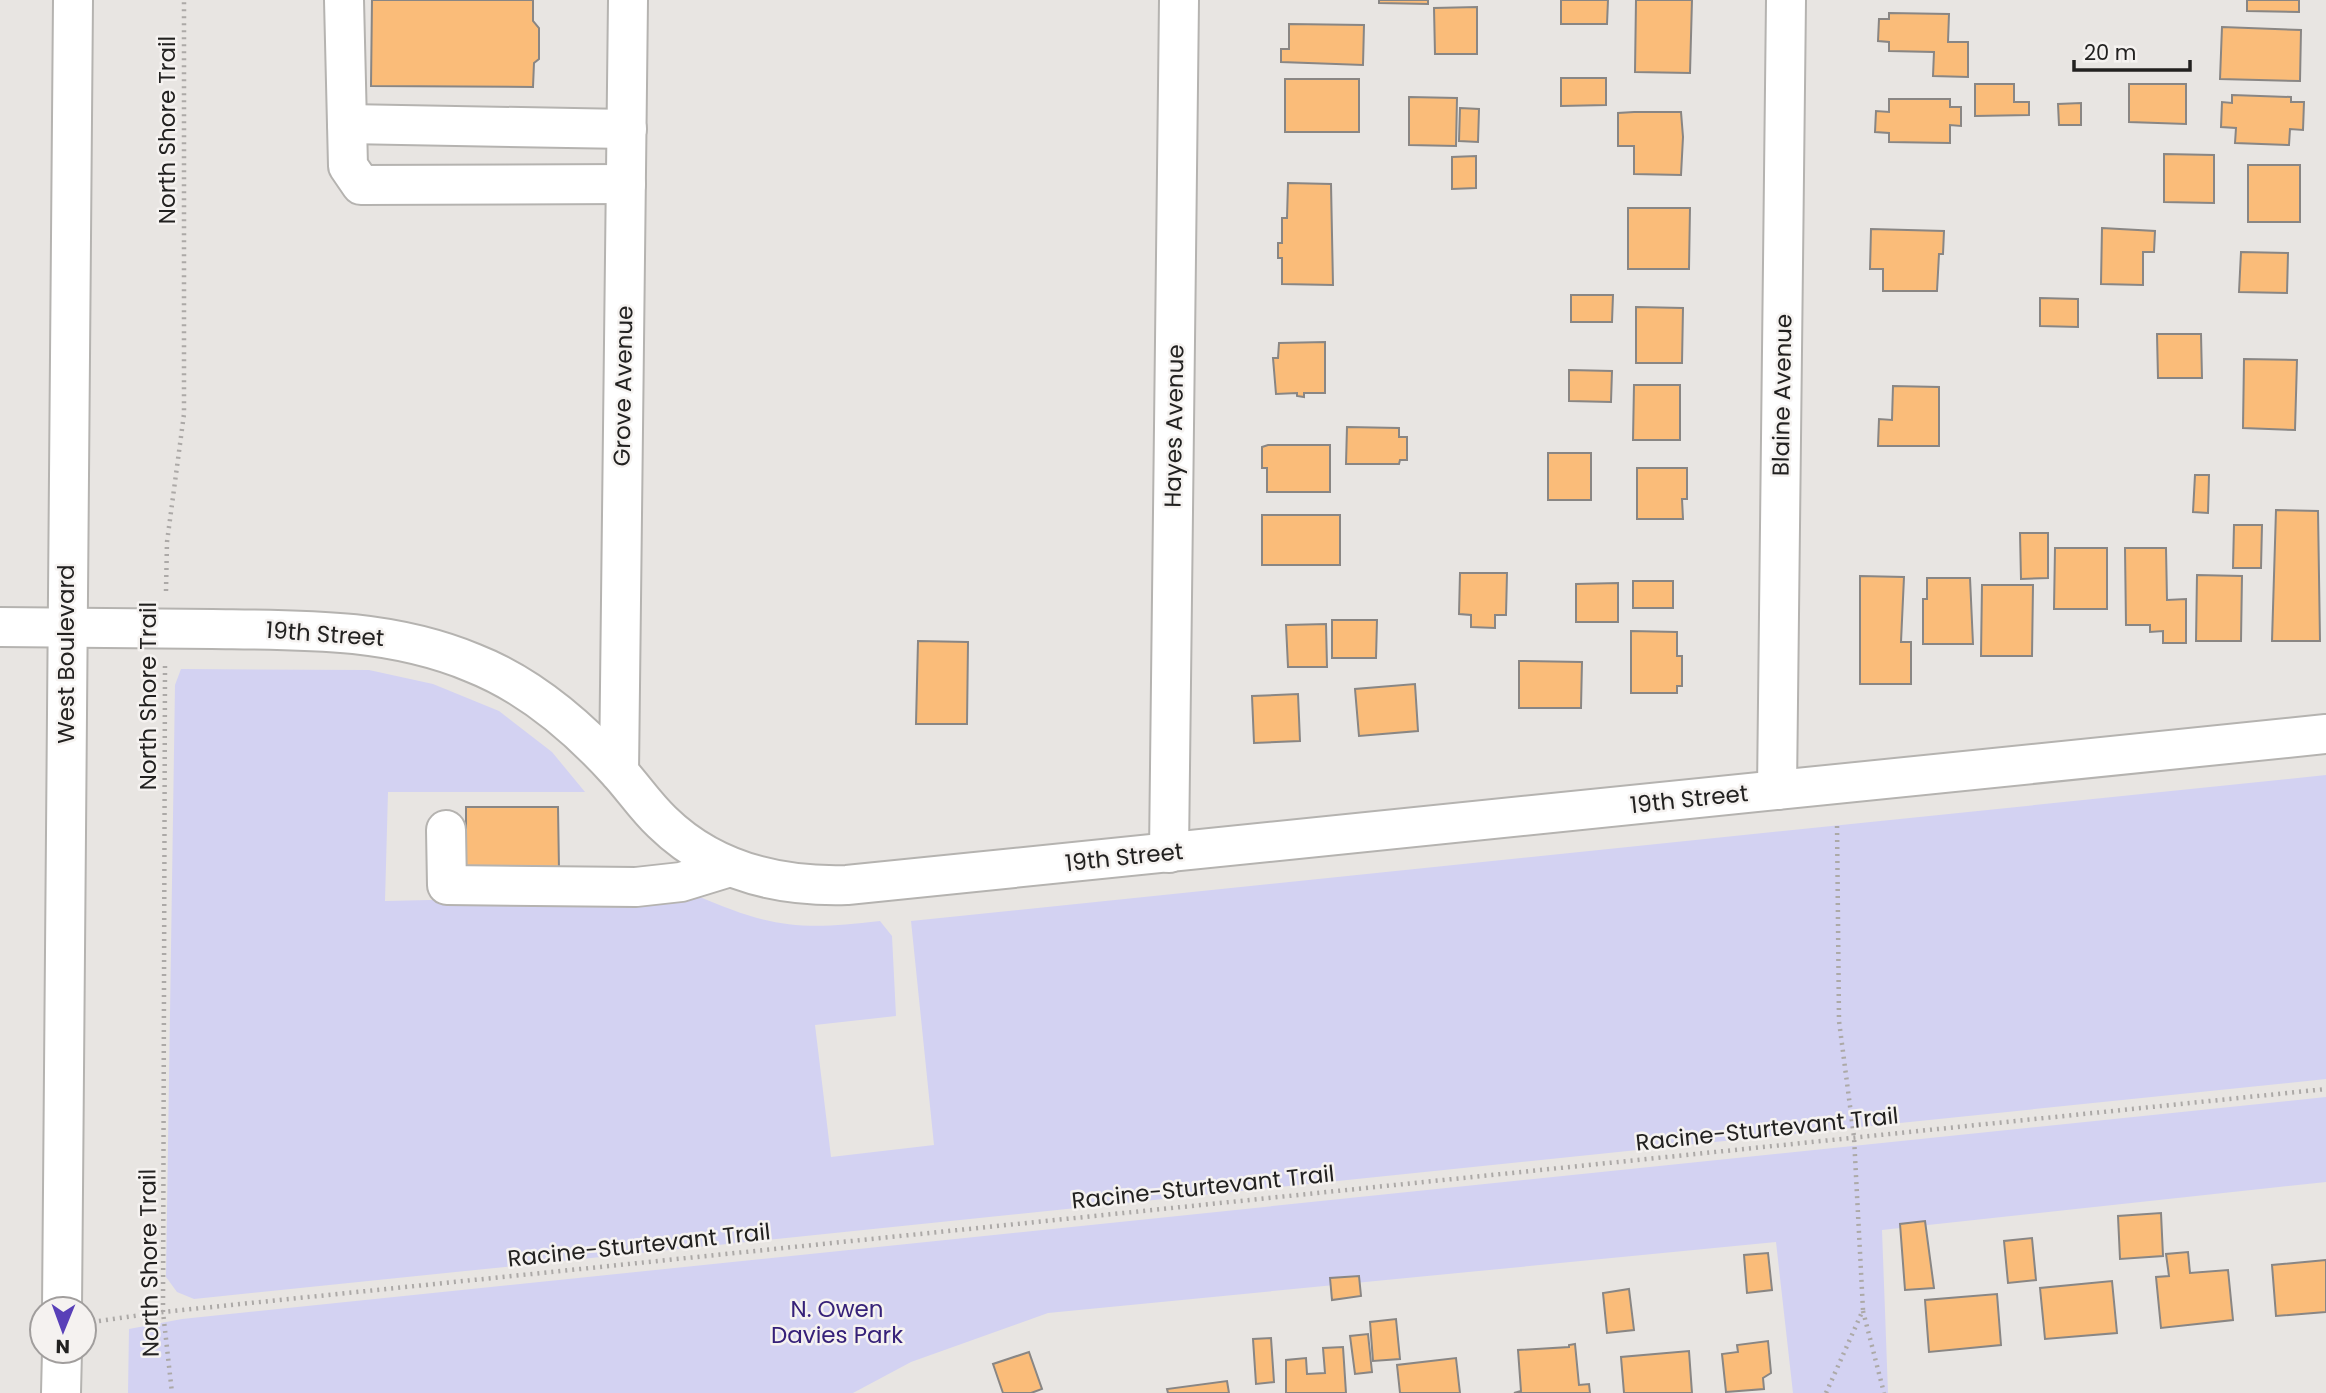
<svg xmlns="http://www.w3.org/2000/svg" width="2326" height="1393" font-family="Poppins,sans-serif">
<rect width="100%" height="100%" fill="#e8e5e2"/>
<g fill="#d3d2f2">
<path d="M181 669 369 670 433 684 499 711 552 752 585 792H388L385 901 693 894C769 927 798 931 880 921L892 936 896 1016 815 1025 831 1157 934 1145 911 921 2326 775V1079L194 1299 177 1292 166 1277 175 685Z"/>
<polygon points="2326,1097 2326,1182 1882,1230 1888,1393 1793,1393 1776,1242 1048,1313 911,1362 853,1393 128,1393 129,1329 182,1319"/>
</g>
<g fill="#fabc79" stroke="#898684" stroke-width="2">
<polygon points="372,0 533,0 533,21 539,28 539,59 534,63 533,87 371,86"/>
<polygon points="1379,0 1428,0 1428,4 1379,3"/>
<polygon points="1561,0 1608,0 1607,24 1561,24"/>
<polygon points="1636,0 1692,0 1690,73 1635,72"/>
<polygon points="2247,0 2299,0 2299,12 2247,11"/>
<polygon points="1477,7 1477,54 1435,54 1434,8"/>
<polygon points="1889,13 1949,14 1948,42 1968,42 1968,77 1933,76 1934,52 1889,51 1889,42 1878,41 1879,19 1889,19"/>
<polygon points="1289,24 1364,25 1363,65 1281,62 1281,49 1289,49"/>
<polygon points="2222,27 2301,30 2300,81 2220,79"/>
<polygon points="1561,78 1606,78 1606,105 1561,106"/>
<rect x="1285" y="79" width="74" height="53"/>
<polygon points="1975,84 2014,84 2014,102 2029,102 2029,115 1975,116"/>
<polygon points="2129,84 2186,84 2186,124 2129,122"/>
<polygon points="2232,95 2291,97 2291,102 2304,102 2303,130 2290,129 2289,145 2235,143 2236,128 2221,127 2222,102 2232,103"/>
<polygon points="1409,97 1457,98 1456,146 1409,145"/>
<polygon points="1889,99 1950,99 1950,107 1961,107 1961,126 1950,125 1950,143 1889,142 1889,133 1875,132 1876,111 1889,112"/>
<polygon points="2081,103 2081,125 2059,125 2058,104"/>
<polygon points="1460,108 1479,109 1478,142 1459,141"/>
<polygon points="1634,112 1681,112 1683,137 1681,175 1634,174 1634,146 1618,146 1618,113"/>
<polygon points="2164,154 2214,155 2214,203 2164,202"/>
<polygon points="1476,156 1476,188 1452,189 1452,157"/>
<rect x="2248" y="165" width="52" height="57"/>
<polygon points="1288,183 1331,184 1333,285 1282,284 1282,258 1278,258 1278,243 1282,243 1282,218 1287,218"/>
<polygon points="1628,208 1690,208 1689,269 1628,269"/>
<polygon points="2102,228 2155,231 2154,252 2143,252 2143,285 2101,284"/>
<polygon points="1871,229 1944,231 1943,254 1939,254 1937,291 1883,291 1883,269 1870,269"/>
<polygon points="2241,252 2288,253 2287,293 2239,292"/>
<polygon points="1571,295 1613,295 1612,322 1571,322"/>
<polygon points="2040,298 2078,299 2078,327 2040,326"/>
<polygon points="1636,307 1683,308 1682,363 1636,363"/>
<polygon points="2157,334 2201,334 2202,378 2158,378"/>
<polygon points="1325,342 1325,393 1304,393 1304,397 1297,396 1297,393 1276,394 1273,358 1278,358 1279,343"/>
<polygon points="2244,359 2297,360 2295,430 2243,428"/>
<polygon points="1569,370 1612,371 1611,402 1569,401"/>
<polygon points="1634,385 1680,385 1680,440 1633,440"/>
<polygon points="1893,386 1939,387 1939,446 1878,446 1879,419 1892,420"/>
<polygon points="1347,427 1399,428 1399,437 1407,437 1407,460 1400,460 1399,464 1346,464"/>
<polygon points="1268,445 1330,445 1330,492 1267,492 1267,468 1262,468 1262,447"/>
<rect x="1548" y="453" width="43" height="47"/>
<polygon points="1637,468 1687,468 1687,499 1682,499 1683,519 1637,519"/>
<polygon points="2195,475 2209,475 2208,513 2193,512"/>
<polygon points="2276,510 2318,511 2320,641 2272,641"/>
<rect x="1262" y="515" width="78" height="50"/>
<polygon points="2234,525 2262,525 2261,568 2233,568"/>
<polygon points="2020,533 2048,533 2048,578 2021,579"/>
<polygon points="2055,548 2107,548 2107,609 2054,609"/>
<polygon points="2125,548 2166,548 2167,600 2186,599 2186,643 2163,643 2163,631 2150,632 2150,625 2126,625"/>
<polygon points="1460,573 1507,573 1506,615 1495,615 1495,628 1471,627 1471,615 1459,614"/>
<polygon points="2197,575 2242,576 2241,641 2196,641"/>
<polygon points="1860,576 1904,577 1901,642 1911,642 1911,684 1860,684"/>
<polygon points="1927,578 1970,578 1973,644 1923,644 1923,599 1927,599"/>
<rect x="1633" y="581" width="40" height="27"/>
<polygon points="1618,583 1618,622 1576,622 1576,584"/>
<polygon points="1982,585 2033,585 2032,656 1981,656"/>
<polygon points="1332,620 1377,620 1376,658 1332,658"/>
<polygon points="1326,624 1327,667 1288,667 1286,625"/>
<polygon points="1631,631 1677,632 1677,656 1682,656 1682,686 1677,686 1677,693 1631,693"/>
<polygon points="918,641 968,642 967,724 916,724"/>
<polygon points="1519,661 1582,662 1581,708 1519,708"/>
<polygon points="1415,684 1418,731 1359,736 1355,689"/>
<polygon points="1298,694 1300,741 1254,743 1252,696"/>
<polygon points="466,807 558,807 559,870 466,870"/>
<polygon points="2161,1213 2163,1256 2120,1259 2118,1216"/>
<polygon points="1925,1221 1934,1288 1905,1290 1900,1224"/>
<polygon points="2032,1238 2036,1280 2008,1283 2004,1241"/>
<polygon points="2188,1252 2190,1273 2228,1270 2233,1320 2161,1328 2156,1277 2169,1276 2166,1254"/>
<polygon points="1768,1253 1772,1290 1747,1293 1744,1255"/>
<polygon points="2326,1260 2326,1312 2276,1316 2272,1265"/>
<polygon points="1359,1276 1361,1296 1332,1300 1330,1278"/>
<polygon points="2112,1281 2117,1333 2045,1339 2040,1288"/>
<polygon points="1629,1289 1634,1330 1607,1333 1603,1293"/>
<polygon points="1997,1294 2001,1345 1929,1352 1925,1300"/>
<polygon points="1396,1319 1400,1359 1373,1361 1370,1322"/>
<polygon points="1368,1334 1372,1372 1355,1374 1350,1336"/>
<polygon points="1271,1338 1274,1382 1256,1384 1253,1339"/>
<polygon points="1768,1341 1771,1373 1763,1378 1764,1389 1726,1392 1722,1354 1738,1352 1737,1345"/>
<polygon points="1575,1344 1579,1385 1589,1384 1590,1393 1514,1393 1521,1391 1518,1350 1569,1347 1569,1345"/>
<polygon points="1343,1347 1346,1393 1286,1393 1286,1360 1306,1358 1307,1374 1325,1373 1323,1348"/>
<polygon points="1689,1351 1692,1393 1624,1393 1621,1357"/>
<polygon points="1029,1352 1042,1389 1031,1393 1003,1393 993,1364"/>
<polygon points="1456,1358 1460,1393 1400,1393 1397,1365"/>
<polygon points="1227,1381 1229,1393 1168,1393 1167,1389"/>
</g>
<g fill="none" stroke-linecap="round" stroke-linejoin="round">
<defs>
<g id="minor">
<polyline points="344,0 348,166 361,185 626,184"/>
<polyline points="347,124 627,129"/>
<path d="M0 627C71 628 142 628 212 629 302 630 389 628 473 663 529 685 577 726 617 770 632 786 645 806 662 822 712 871 779 887 847 885L2326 734"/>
<polyline points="619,772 628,0"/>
<polyline points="1777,790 1786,0"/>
<polyline points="446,830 447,885 636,887 681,882 730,867"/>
<polyline points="1169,853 1179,0"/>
<polyline points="62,1309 73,0"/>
<polyline points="61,1393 62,1351"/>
</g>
</defs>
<use href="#minor" stroke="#b5b3b0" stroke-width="42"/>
<g stroke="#aca9a7" stroke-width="4.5" stroke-dasharray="2 5" stroke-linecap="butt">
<polyline points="166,591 167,542 184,414 184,0"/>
<polyline points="165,666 163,1312 172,1393"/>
<polyline points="1863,1311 1884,1393"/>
<polyline points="99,1321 163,1312 2326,1089"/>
<polyline points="1826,1393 1863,1310 1854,1137 1839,1021 1837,822"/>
</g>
<use href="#minor" stroke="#fff" stroke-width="38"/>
</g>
<g text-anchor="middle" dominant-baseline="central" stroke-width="5" stroke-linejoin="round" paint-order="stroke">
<g font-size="23" fill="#222120" stroke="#f5f2f0">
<text transform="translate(167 130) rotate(-90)">North Shore Trail</text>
<text transform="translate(623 386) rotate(-89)">Grove Avenue</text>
<text transform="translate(1782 395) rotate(-89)">Blaine Avenue</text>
<text transform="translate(1174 426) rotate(-89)">Hayes Avenue</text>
<text transform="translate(325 634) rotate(4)">19th Street</text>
<text transform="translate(66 654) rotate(-90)">West Boulevard</text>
<text transform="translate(148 696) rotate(-90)">North Shore Trail</text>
<text transform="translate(1689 799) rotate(-6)">19th Street</text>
<text transform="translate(1124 857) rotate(-6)">19th Street</text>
<text transform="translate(1767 1129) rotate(-6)">Racine-Sturtevant Trail</text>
<text transform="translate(1203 1187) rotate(-6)">Racine-Sturtevant Trail</text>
<text transform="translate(639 1245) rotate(-6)">Racine-Sturtevant Trail</text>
<text transform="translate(149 1263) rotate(-91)">North Shore Trail</text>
</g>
<g font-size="23" fill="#362179" stroke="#f5f2f0">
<text x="837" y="1309">N. Owen<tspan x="837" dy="26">Davies Park</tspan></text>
</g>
</g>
<g transform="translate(63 1330) rotate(181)"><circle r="33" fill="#f5f2f0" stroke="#a19e9d" stroke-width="2"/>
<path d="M0-5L12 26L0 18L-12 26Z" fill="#5940b8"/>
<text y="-10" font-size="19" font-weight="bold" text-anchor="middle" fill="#222120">N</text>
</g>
<path d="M2074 60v10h116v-10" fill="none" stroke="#222120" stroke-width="3.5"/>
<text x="2084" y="60" font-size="21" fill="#222120" stroke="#f5f2f0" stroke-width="5" paint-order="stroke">20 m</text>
</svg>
